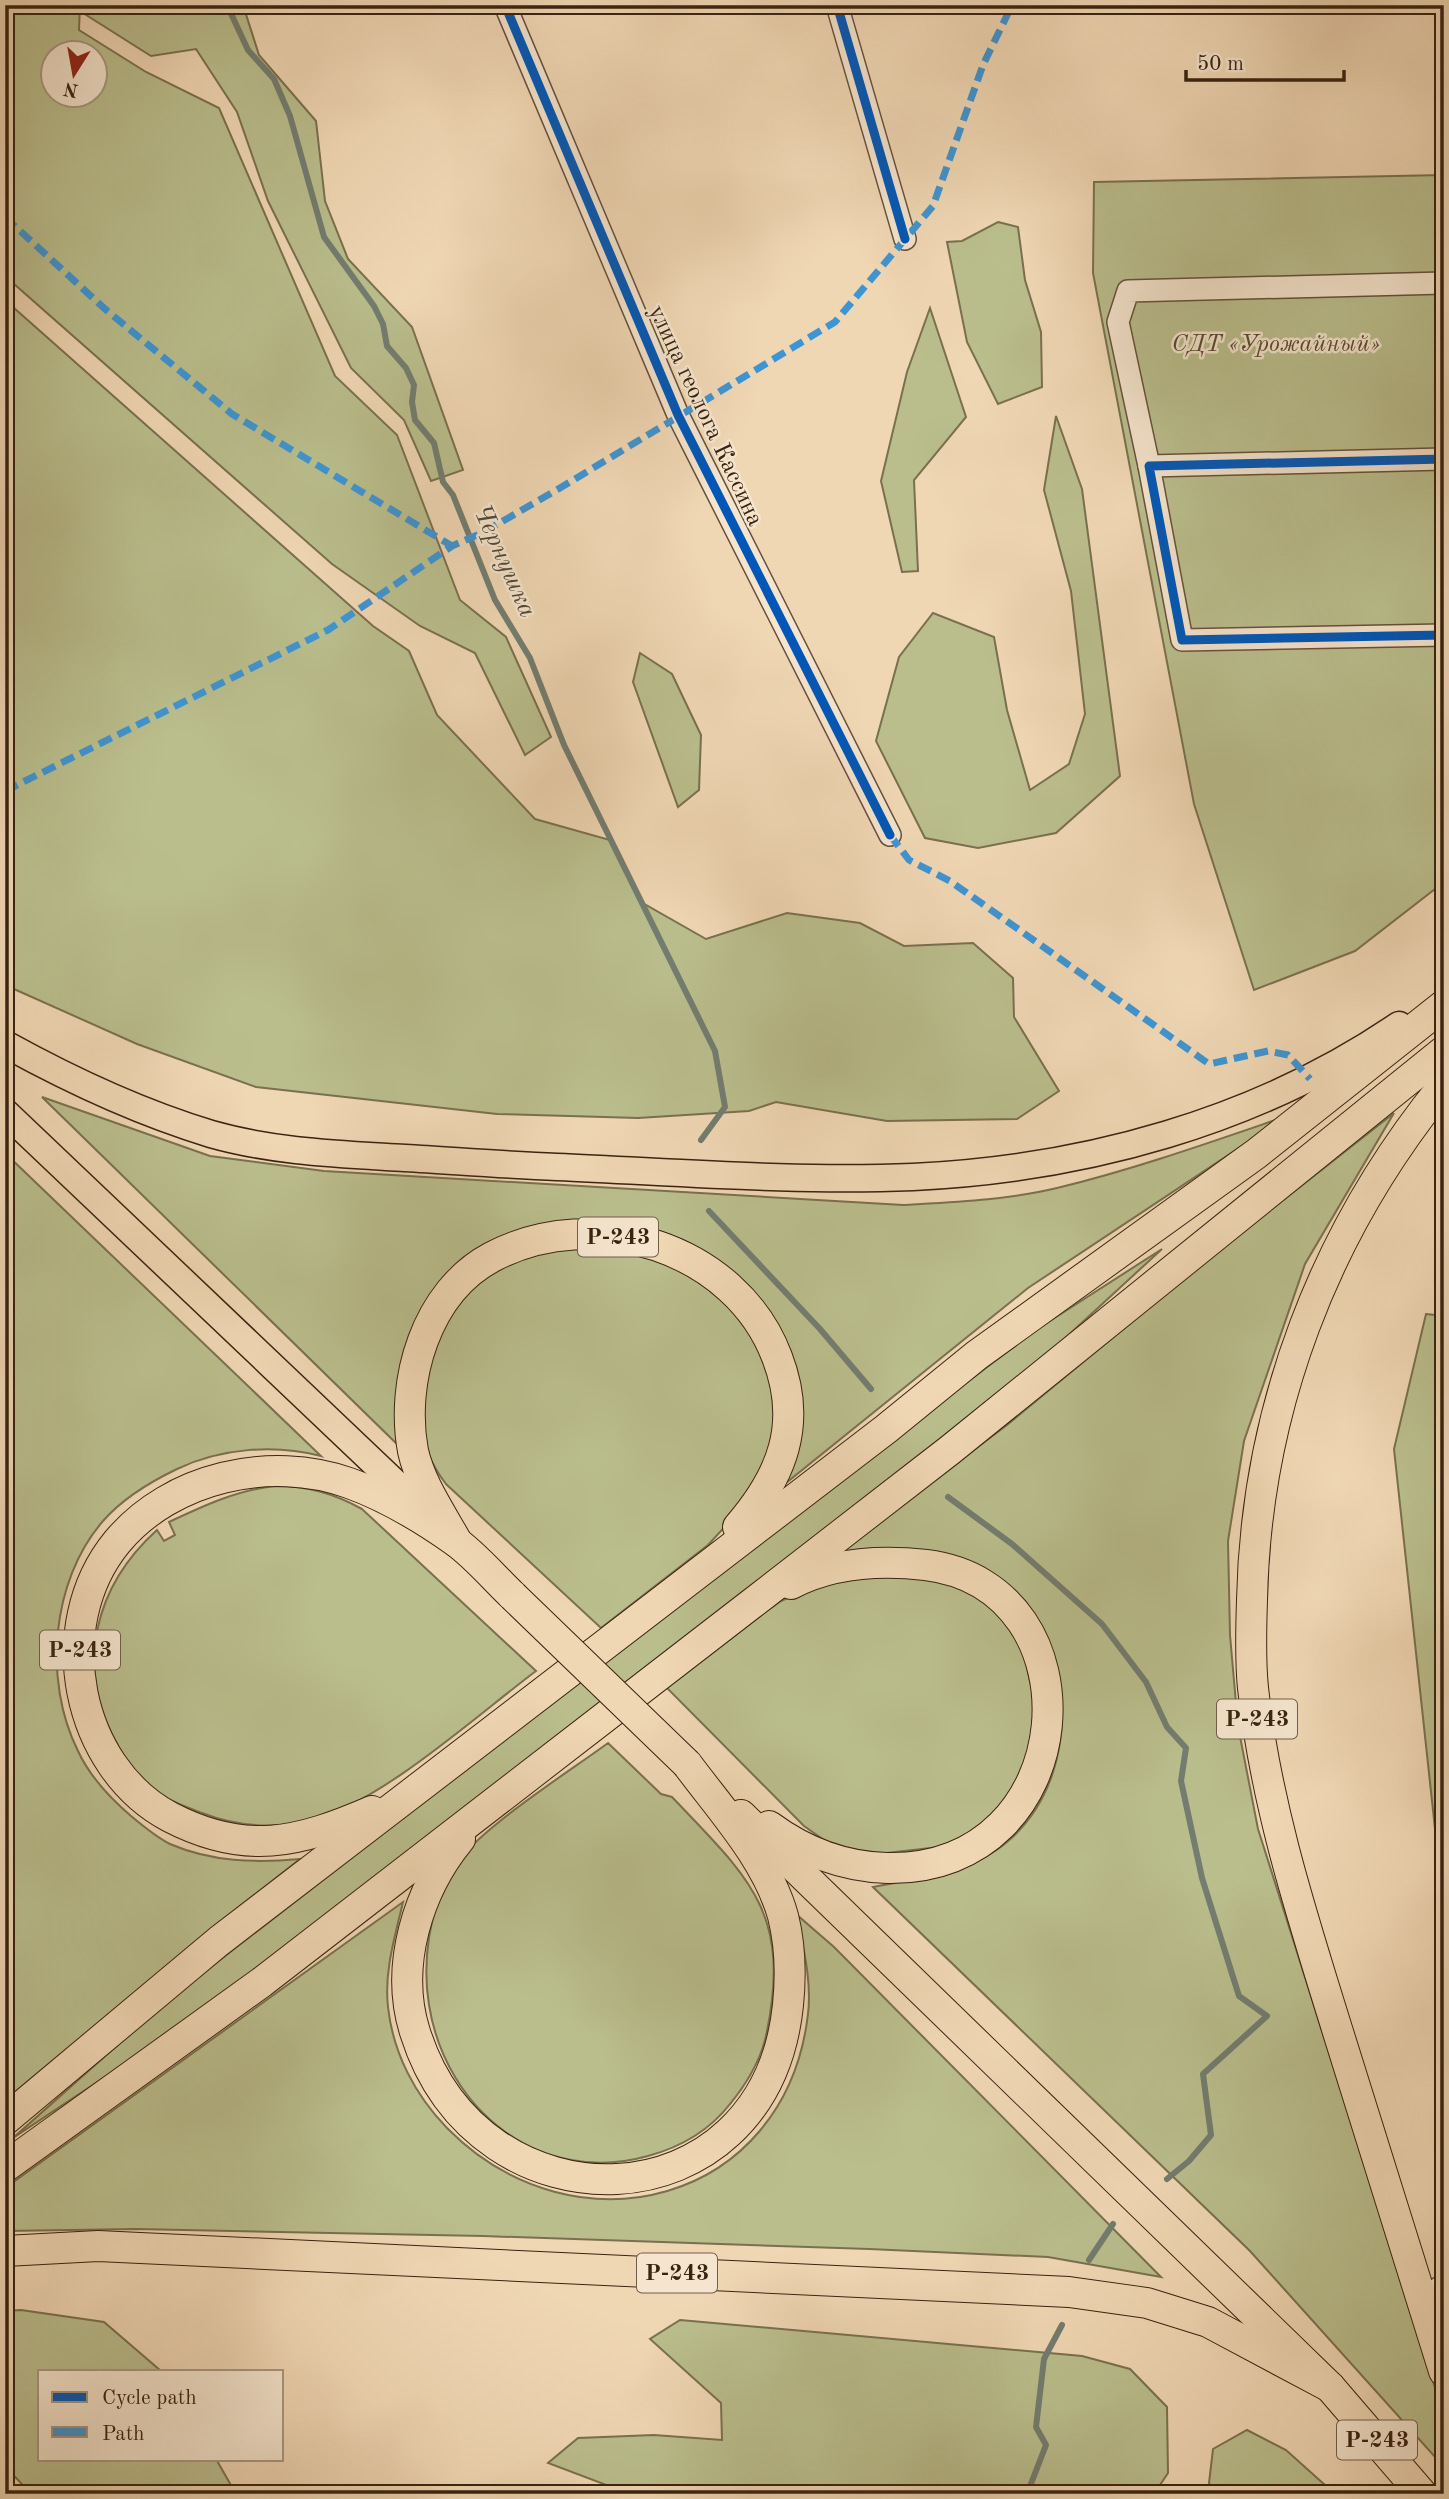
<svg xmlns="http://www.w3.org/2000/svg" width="1449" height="2499" font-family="'Old Standard TT',serif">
<rect width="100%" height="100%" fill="#f0d7b4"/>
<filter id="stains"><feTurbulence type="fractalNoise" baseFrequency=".00286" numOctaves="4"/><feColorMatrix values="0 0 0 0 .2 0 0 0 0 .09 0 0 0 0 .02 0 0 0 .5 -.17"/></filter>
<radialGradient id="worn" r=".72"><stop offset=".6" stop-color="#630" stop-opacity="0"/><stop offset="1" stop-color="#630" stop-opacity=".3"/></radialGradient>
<g fill="#babe8d" stroke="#7a704f" stroke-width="2" fill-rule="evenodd">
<path d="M5 5H80L79 30 146 72 219 108 335 376 397 435 460 600 506 637 551 737 525 755 475 653 420 626 332 564 5 276ZM52 52H94V94H52Z"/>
<polygon points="83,5 243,5 259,55 316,121 325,201 348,259 412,327 463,470 431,481 404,420 351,368 268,201 237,112 196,49 151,56 83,13"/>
<polygon points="1444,175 1444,882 1355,951 1254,990 1194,804 1093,273 1094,182"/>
<polygon points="998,222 1018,227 1025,280 1041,332 1042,387 998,404 967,342 947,242 962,241"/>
<polygon points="5,300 373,626 409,651 437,715 535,819 610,840 641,902 706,939 787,913 860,923 904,946 973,943 1013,978 1014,1017 1059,1091 1017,1119 887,1121 776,1102 749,1111 638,1118 497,1114 256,1087 137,1044 5,985"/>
<polygon points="930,308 966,417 914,480 918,571 902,572 881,481 907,372"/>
<polygon points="1056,416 1082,489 1120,776 1056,833 978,848 925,838 876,741 899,657 933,613 994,637 1007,710 1030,790 1069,764 1085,714 1071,591 1044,490"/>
<polygon points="640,653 672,674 701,735 699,790 678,807 633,682"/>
<path d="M42 1097 210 1156 324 1171 903 1205C955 1202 1007 1200 1057 1188 1135 1169 1211 1142 1287 1116L1028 1288 781 1487 771 1317 752 1290 722 1263 681 1240 625 1222H595L443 1286 399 1446Z"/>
<path d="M1394 1113 1305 1264 1244 1441 1228 1541 1230 1635 1238 1726 1258 1829 1444 2416V2467L1250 2251 873 1887C918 1878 971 1873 1007 1842 1091 1771 1077 1615 977 1565 929 1542 876 1554 826 1561L1007 1425 1207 1260Z"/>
<path d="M5 1153 321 1456C274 1444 221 1448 177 1469 150 1482 123 1498 103 1521 51 1581 43 1681 78 1751 90 1777 110 1798 131 1816 143 1826 156 1837 170 1844 212 1862 255 1863 300 1859L218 1923 5 2102V1583L8 1458 5 1402Z"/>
<path d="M567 1247H607L679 1263 742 1317 770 1374 775 1421 770 1448 751 1493 732 1519 708 1545 601 1628 446 1484C431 1465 418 1435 420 1409 423 1360 448 1302 491 1274 514 1259 540 1253 567 1247Z"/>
<polygon points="1162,1249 1062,1341 935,1448 174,2031 13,2138 166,2002 856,1466 1039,1328"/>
<polygon points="1426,1314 1444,1316 1444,1872 1436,1838 1394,1449"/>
<path d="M275 1486C307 1486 333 1493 362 1509L536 1671C477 1715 385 1799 316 1819 278 1829 238 1827 202 1813 186 1807 167 1800 154 1790 136 1777 125 1759 115 1740 75 1665 95 1586 157 1530L164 1541 175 1535 169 1522C203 1506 237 1490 275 1486Z"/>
<polygon points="868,1574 956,1582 997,1611 1023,1650 1036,1708 1025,1766 996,1815 948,1846 869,1855 827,1842 804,1826 663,1684 781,1601 809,1588"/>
<path d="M608 1743 661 1794 672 1797C749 1878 791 1912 767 2031 762 2059 748 2082 730 2104 709 2131 681 2147 648 2156 541 2186 446 2111 429 2005 422 1962 429 1910 451 1871 473 1832 569 1772 608 1743Z"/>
<path d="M403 1902C395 1937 384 1971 388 2007 393 2053 415 2095 447 2128 575 2258 786 2204 808 2014 812 1981 803 1947 797 1915L834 1947 1161 2277 1048 2257 869 2249 483 2236 136 2229 5 2231V2188Z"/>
<polygon points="21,2310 104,2322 161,2371 40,2371 40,2459 216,2459 236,2494 31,2494 5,2466 5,2311"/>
<polygon points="680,2320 1082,2356 1130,2369 1167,2407 1168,2473 1154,2494 630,2494 548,2463 578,2438 654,2435 722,2440 721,2403 650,2339"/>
<polygon points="1247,2430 1286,2450 1335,2494 1216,2494 1209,2483 1213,2449"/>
</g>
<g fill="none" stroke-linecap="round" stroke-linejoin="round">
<g stroke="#737d70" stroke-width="6">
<polyline points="227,5 248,50 274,79 290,116 324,237 374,306 383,324 387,346 406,368 414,385 412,402 415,420 434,443 443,482 453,495 495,600 530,658 564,745 715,1051 725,1107 701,1140"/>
<polyline points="709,1211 820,1329 871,1389"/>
<polyline points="948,1497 1012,1544 1102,1624 1146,1682 1167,1727 1186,1748 1181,1781 1202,1878 1239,1996 1267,2016 1203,2074 1211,2135 1189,2161 1167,2179"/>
<polyline points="1089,2260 1113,2224"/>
<polyline points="1027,2494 1046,2445 1036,2427 1044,2359 1062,2325"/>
</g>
<defs>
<g id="minor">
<polyline points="505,5 678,415 890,835"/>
<polyline points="837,5 905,239"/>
<polyline points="1444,459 1149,466 1182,640 1444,635"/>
<polyline points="1149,466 1118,322 1128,291 1444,283"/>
<polyline points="1421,2298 1444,2285"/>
</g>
<g id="major">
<path d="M5 1044C72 1081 138 1112 211 1134 274 1152 340 1154 405 1158 456 1161 507 1165 557 1167 675 1172 795 1182 913 1177 1084 1169 1257 1122 1399 1025"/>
<polyline points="5,1112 430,1516"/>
</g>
<g id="highway">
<path d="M1444 1085C1324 1232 1256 1410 1252 1600 1251 1629 1250 1659 1253 1688 1266 1806 1303 1919 1338 2032 1373 2145 1409 2258 1444 2371"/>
<path d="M457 1542C441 1513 420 1483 413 1451 400 1381 426 1292 492 1257 594 1203 736 1248 777 1357 803 1424 782 1476 738 1527"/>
<path d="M372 1811C298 1843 245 1856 170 1817 76 1767 48 1626 117 1542 171 1477 270 1455 349 1483 385 1496 424 1519 455 1541 476 1556 494 1578 513 1596"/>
<polyline points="741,1815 1330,2387 1422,2494"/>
<path d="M769 1826C803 1851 844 1867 887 1868 1084 1872 1103 1587 926 1565 881 1560 831 1563 791 1584"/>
<path d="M460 1839C418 1890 394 1966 415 2032 479 2236 765 2229 788 2005 791 1976 790 1944 783 1916 767 1859 721 1810 687 1764"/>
<polyline points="5,2120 219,1941 886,1429 977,1355 1256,1154 1444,1005"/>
<polyline points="5,2167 262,1982 750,1605 950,1450 1444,1051"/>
<polyline points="5,2251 98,2246 1069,2292 1147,2303 1208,2322 1330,2387"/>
</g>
</defs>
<use href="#minor" stroke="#67503a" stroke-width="24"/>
<use href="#major" stroke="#392311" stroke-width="29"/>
<use href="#highway" stroke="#392311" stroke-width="32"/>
<use href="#minor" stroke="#f5e5ce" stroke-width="21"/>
<use href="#major" stroke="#f0d7b4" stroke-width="26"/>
<use href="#highway" stroke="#f0d7b4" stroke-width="30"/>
<defs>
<polyline id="highway-bridge" points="513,1596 687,1764"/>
</defs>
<use href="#highway-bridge" stroke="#392311" stroke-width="32" stroke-linecap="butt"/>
<use href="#highway-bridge" stroke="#f0d7b4" stroke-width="30"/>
<g stroke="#3e95d3" stroke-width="7" stroke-dasharray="14 7" stroke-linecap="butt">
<polyline points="5,217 105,309 232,414 452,546"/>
<polyline points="5,791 328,630 452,546 484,532 560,488 835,322 933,206 983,65 1012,5"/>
<polyline points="890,835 909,860 950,881 1209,1064 1268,1051 1288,1055 1310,1079"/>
</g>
<defs>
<g id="cycleway">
<polyline points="505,5 678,415 890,835"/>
<polyline points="837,5 905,239"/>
<polyline points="1444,459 1149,466 1182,640 1444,635"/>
</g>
</defs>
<use href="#cycleway" stroke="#f5e5ce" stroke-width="13"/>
<use href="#cycleway" stroke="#0057b8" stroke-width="9"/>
</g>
<g text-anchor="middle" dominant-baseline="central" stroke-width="5" stroke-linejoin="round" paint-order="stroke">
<g fill="#f5e5ce" stroke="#715d4a" stroke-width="2">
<rect x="578" y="1217.5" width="80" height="39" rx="5"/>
<rect x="40" y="1630.5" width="80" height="39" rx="5"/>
<rect x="1217" y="1699.5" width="80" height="39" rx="5"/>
<rect x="637" y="2253.5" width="80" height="39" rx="5"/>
<rect x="1337" y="2420.5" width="80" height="39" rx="5"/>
</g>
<g font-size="23" font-weight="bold" fill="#392311">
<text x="618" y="1237">Р-243</text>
<text x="80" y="1650">Р-243</text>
<text x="1257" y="1719">Р-243</text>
<text x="677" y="2273">Р-243</text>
<text x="1377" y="2440">Р-243</text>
</g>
<g font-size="24" font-style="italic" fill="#594a30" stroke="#f5e5ce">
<text x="1276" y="345">СДТ «Урожайный»</text>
</g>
<g font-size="24" fill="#392311" stroke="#f5e5ce">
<text transform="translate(705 416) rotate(65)">улица геолога Кассина</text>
</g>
<g font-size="26" font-style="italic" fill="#514838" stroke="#f5e5ce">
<text transform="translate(504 561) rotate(66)">Чернушка</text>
</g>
</g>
<rect width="1449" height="2499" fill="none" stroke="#f0d7b4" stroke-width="28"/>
<rect x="7" y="7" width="1435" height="2485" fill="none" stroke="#392311" stroke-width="3.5"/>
<rect x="14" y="14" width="1421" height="2471" fill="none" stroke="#392311" stroke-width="2"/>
<rect x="38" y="2370" width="245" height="91" fill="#f5e5ce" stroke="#aa9782" stroke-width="2"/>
<rect x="52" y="2392" width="35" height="10" fill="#0057b8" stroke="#aa9782" stroke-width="2"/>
<text x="102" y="2404" font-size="21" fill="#392311">Cycle path</text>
<rect x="52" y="2427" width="35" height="10" fill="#3e95d3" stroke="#aa9782" stroke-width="2"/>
<text x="102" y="2440" font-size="21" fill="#392311">Path</text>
<g transform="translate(74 74) rotate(191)"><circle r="33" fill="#f5e5ce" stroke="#aa9782" stroke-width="2"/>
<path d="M0-5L12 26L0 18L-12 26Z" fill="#8f2418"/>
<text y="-10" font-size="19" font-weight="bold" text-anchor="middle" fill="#392311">N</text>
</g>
<path d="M1186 70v10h158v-10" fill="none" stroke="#392311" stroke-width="3.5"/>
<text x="1197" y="70" font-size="21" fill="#392311" stroke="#f5e5ce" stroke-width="5" paint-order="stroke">50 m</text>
<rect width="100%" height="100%" filter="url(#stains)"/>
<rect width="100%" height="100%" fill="url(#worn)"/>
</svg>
